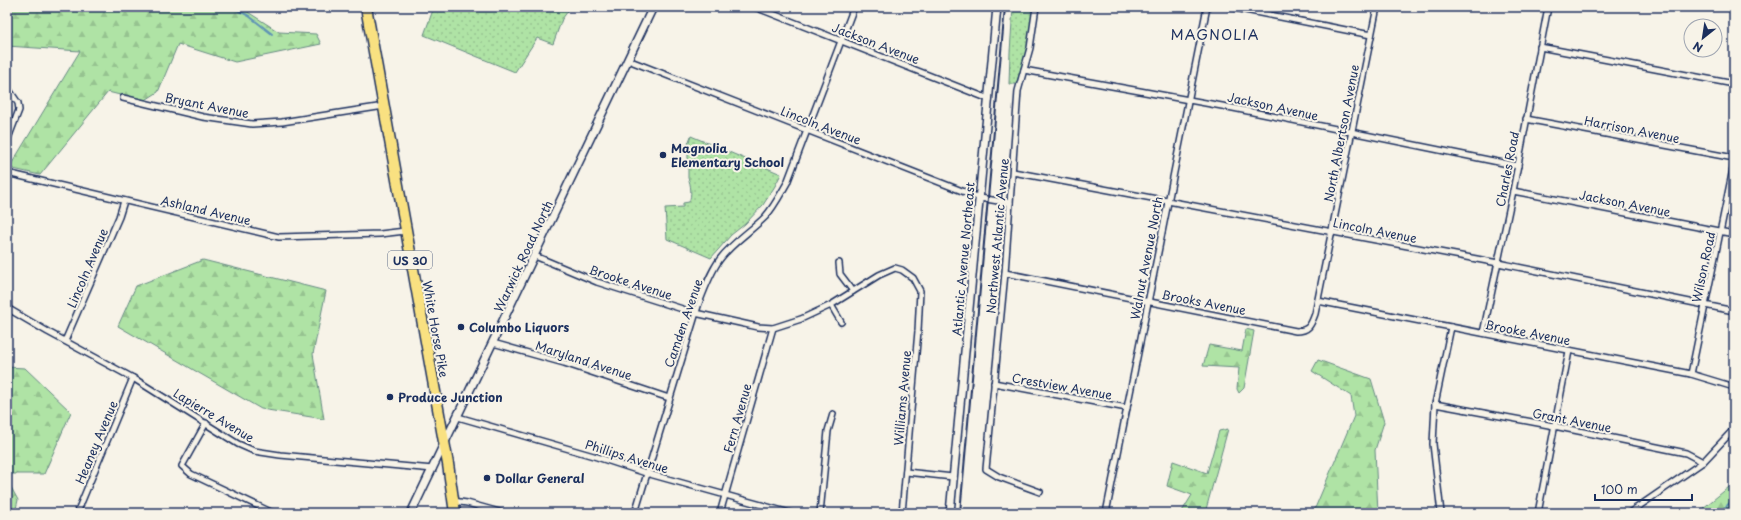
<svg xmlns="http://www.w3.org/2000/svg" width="1741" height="520" font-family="'Playpen Sans',sans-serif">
<defs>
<pattern id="forest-firs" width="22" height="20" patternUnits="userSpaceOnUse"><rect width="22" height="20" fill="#afe3a5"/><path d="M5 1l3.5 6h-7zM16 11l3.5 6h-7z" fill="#96c390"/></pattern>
<pattern id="park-dots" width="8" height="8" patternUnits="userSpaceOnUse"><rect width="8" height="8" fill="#afe3a5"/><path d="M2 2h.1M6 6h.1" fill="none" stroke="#96c390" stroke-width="1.8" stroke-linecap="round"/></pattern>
</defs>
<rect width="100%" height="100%" fill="#f7f3e8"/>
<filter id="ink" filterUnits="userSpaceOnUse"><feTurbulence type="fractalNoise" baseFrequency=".025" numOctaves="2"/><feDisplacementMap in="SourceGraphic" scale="8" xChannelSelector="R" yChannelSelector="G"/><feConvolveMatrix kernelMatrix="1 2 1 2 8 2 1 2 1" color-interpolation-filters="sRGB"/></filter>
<g filter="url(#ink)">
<g fill="url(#forest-firs)" stroke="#658982">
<polygon points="11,7 240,7 279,32 316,34 321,44 235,62 178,44 158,92 144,101 108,92 40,175 9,168 80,51 7,46 7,34"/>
<polygon points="203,260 326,291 313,354 324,419 261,409 118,326 136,286"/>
<polygon points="1246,329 1254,331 1244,388 1239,393 1237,389 1239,368 1203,366 1209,345 1242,351"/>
<polygon points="1318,360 1371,379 1384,422 1375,450 1378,513 1313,513 1354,416 1351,396 1312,371"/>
<polygon points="7,367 25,368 71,412 44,474 7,474"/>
<polygon points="1228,429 1205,513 1181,513 1192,495 1167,486 1173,461 1207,473 1219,431"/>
<polygon points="7,480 18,500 15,513 7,513"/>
<polygon points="1734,483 1734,513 1697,513"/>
</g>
<g fill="url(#park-dots)" stroke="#658982">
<polygon points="434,7 571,7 562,19 553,44 537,38 515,72 424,35"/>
<polygon points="1013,7 1033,7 1029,48 1016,84 1009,84 1010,52"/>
<path d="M691 136 781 174 775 186 763 205 745 224 731 235 711 258 667 239 665 208 683 207V203L689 202C692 196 691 184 688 178V144Z"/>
</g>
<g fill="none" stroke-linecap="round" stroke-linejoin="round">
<g stroke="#5f93b5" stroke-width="2">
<polyline points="232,7 249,16 272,34"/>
<polyline points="1719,513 1734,499"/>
</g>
<defs>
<g id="street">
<polyline points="755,7 989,99"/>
<polyline points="1036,7 1030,48 1018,91 1005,273 986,469 999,477 1040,492"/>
<polyline points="1230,7 1371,35"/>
<polyline points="1540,47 1734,84"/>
<polyline points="628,60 980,198 1010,203"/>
<polyline points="1024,70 1233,108 1518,166"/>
<polyline points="7,87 18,103 19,110 7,141"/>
<polyline points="123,98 203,117 252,124 282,122 384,106"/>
<polyline points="1526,119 1734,158"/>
<polyline points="1013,172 1498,263 1734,311"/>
<polyline points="7,173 279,237 380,234 405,231"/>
<polyline points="1513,191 1734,234"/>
<polyline points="535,256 597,282 695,313 758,327 773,328 801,319 831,305 879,275 895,268 902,270 913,278 920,291 918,331 902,513"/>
<polyline points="839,263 840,274 853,291"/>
<path d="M1005 273 1296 331C1309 331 1311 325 1315 314L1377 7"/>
<polyline points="1318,301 1691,374 1734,387"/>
<polyline points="831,305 841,322"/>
<polyline points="7,308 48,332 133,378 238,444 254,451 280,455 433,469"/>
<polyline points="1483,333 1513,191 1548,7"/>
<polyline points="65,341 119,217 124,201"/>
<polyline points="493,343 564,363 669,398"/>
<polyline points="1691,374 1734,164"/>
<polyline points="994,383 1127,408"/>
<polyline points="1435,404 1554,426 1686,453 1703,462"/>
<polyline points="458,417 597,457 646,473 790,513"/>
<polyline points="206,423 182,466 191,474 273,513"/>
<polyline points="906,472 953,477"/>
<polyline points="453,501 467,503 503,513"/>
<polyline points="77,513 133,378"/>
<path d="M635 513 698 306C704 290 710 273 720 259 733 242 751 231 765 217 774 207 780 195 787 183L854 7"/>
<polyline points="720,513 773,328"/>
<polyline points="820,513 828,431 833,414"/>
<polyline points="1106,513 1207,7"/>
<polyline points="1441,513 1433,444 1435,404 1451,327"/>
<polyline points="1538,513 1569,351"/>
<polyline points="1629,513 1703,462 1734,429"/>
</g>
<g id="secondary">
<polyline points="411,513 653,7"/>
<polyline points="950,513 997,7"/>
</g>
<polyline id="highway" points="366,7 448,464 455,513"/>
</defs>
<use href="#street" stroke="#1b2f5e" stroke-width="8"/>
<use href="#secondary" stroke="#1b2f5e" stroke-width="10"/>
<use href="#highway" stroke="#1b2f5e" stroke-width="13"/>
<use href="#street" stroke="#f7f3e8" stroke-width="5"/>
<use href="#secondary" stroke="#f7f3e8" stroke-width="7"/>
<use href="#highway" stroke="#f9e181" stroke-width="10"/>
<polyline stroke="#1b2f5e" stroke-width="2" points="960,513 1005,7"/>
</g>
</g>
<g fill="#1b2f5e" stroke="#f7f3e8" stroke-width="1.5">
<circle cx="663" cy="155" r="4"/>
<circle cx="461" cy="327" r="4"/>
<circle cx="390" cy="397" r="4"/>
<circle cx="487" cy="478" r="4"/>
</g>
<g text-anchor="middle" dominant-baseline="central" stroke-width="4" stroke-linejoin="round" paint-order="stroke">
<rect fill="#f7f3e8" stroke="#5d6a87" stroke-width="1" x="388" y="251" width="44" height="18" rx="3"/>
<g font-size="11" font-weight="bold" fill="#1b2f5e">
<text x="410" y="260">US 30</text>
</g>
<g font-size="12" fill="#1b2f5e" stroke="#f7f3e8">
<text transform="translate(876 43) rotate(21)">Jackson Avenue</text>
<text transform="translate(207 105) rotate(11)">Bryant Avenue</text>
<text transform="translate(1273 106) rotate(12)">Jackson Avenue</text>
<text transform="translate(821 125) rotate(21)">Lincoln Avenue</text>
<text transform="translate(1632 129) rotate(11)">Harrison Avenue</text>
<text transform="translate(1341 133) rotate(-79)">North Albertson Avenue</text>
<text transform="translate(1507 169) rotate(-79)">Charles Road</text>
<text transform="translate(1625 203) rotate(11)">Jackson Avenue</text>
<text transform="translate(206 210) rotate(13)">Ashland Avenue</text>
<text transform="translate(1375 230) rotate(11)">Lincoln Avenue</text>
<text transform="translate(997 236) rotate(-85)">Northwest Atlantic Avenue</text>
<text transform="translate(523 256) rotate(-65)">Warwick Road North</text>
<text transform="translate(1146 258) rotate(-79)">Walnut Avenue North</text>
<text transform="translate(963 259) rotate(-85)">Atlantic Avenue Northeast</text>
<text transform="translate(1703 267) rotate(-78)">Wilson Road</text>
<text transform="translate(87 268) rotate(-67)">Lincoln Avenue</text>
<text transform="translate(631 282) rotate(18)">Brooke Avenue</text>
<text transform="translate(1204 302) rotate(11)">Brooks Avenue</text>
<text transform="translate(683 323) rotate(-71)">Camden Avenue</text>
<text transform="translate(436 329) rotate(80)">White Horse Pike</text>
<text transform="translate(1528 332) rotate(11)">Brooke Avenue</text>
<text transform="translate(584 360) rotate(18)">Maryland Avenue</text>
<text transform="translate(1062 386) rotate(10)">Crestview Avenue</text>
<text transform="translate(902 398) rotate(-85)">Williams Avenue</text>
<text transform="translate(214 415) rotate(31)">Lapierre Avenue</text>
<text transform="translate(737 418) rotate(-74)">Fern Avenue</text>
<text transform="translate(1572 420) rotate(11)">Grant Avenue</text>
<text transform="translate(96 442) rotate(-67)">Heaney Avenue</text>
<text transform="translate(627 456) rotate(17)">Phillips Avenue</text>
</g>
<g font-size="12" font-weight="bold" fill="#1b2f5e" stroke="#f7f3e8" text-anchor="start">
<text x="671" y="148">Magnolia<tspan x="671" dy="14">Elementary School</tspan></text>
<text x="469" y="327">Columbo Liquors</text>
<text x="398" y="397">Produce Junction</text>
<text x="495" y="478">Dollar General</text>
</g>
<g font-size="14" letter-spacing="1" fill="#1b2f5e" stroke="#f7f3e8">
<text x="1215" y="34">MAGNOLIA</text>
</g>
</g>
<rect width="1741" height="520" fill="none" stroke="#f7f3e8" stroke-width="24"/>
<rect x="12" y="12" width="1717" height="496" fill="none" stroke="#1b2f5e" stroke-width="1.5" filter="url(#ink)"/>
<g transform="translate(1703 38) rotate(210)"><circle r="19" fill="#f7f3e8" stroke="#9fa5b1"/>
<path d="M0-3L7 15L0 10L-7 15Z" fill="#1b2f5e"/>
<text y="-6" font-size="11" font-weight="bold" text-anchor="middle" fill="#1b2f5e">N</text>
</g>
<path d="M1595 494v6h97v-6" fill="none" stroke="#1b2f5e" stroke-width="2"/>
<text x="1601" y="494" font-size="12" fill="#1b2f5e" stroke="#f7f3e8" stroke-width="3" paint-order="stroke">100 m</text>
</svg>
